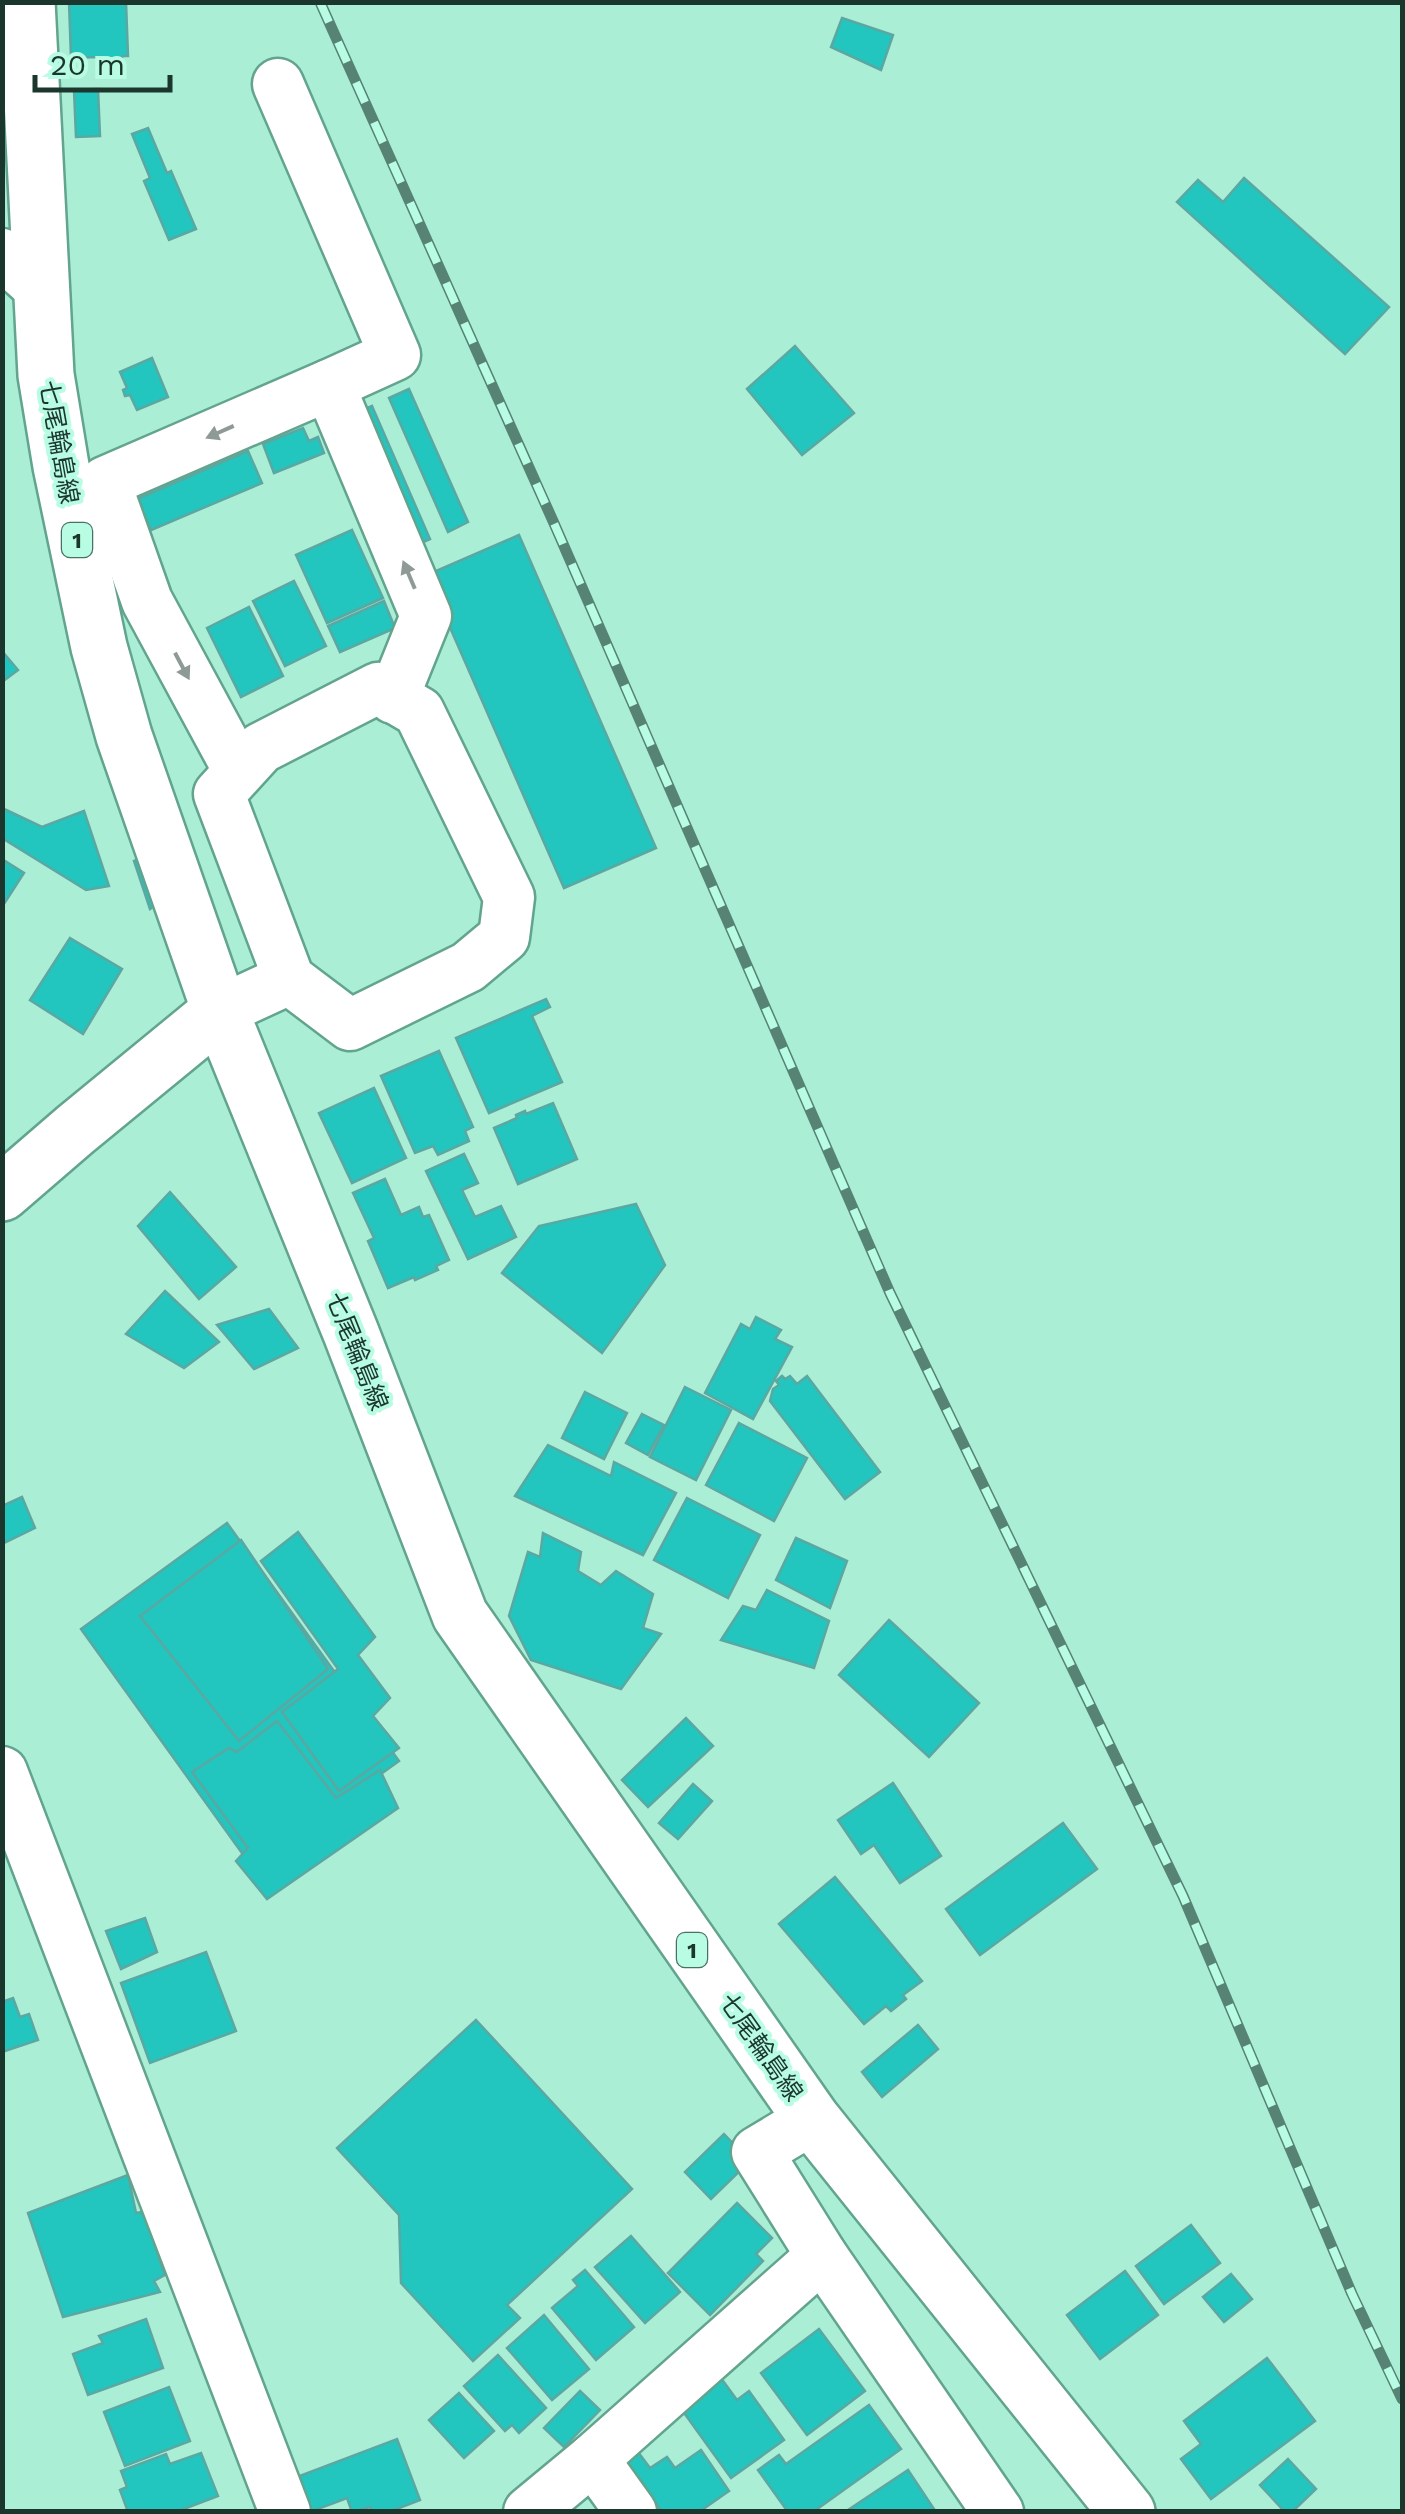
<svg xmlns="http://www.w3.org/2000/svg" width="1405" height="2514" font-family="'Work Sans','Noto Sans JP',sans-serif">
<rect width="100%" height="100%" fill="#aaeed6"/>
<g fill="#22c6bf" stroke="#5ba7a2" stroke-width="2.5">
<polygon points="69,2 126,2 128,56 122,56 122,69 99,70 98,57 71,58"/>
<polygon points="842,18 893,35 881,70 831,47"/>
<polygon points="98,89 100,136 76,137 74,90"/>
<polygon points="148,128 167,173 171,171 196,229 169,240 144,181 150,178 132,134"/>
<polygon points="1244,178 1389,307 1345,354 1177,202 1198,180 1223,202"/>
<polygon points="795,346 854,413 802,455 747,389"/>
<polygon points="152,358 168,397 137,410 130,395 125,396 123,390 127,388 120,372"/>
<polygon points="409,389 468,522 448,532 389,398"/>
<polygon points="372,406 430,539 421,543 363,410"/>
<polygon points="303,428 309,441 318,437 324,453 274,473 263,444"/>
<polygon points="248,451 262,483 151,530 137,499"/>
<polygon points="352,530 383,598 327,623 296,555"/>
<polygon points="519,535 656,848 564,888 427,575"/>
<polygon points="294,581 326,646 285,666 253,601"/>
<polygon points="384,601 395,628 340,652 328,626"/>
<polygon points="249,607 283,676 241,697 207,628"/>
<polygon points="2,651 18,670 2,682"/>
<polygon points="2,808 42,827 84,811 109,886 86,890 2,838"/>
<polygon points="148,855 162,901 150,909 134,861"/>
<polygon points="2,859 24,873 2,907"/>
<polygon points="70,938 122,969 83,1034 30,1000"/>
<polygon points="546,999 550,1007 532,1016 562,1082 489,1113 456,1038"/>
<polygon points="439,1051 473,1127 465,1131 469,1141 438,1155 433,1146 415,1153 381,1076"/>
<polygon points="374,1088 406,1158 352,1183 319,1113"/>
<polygon points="553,1103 577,1159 518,1184 494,1128 517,1118 516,1115 525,1111 526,1114"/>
<polygon points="464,1154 478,1183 462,1190 475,1217 501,1206 516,1237 468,1259 426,1171"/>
<polygon points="385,1179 401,1215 419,1207 423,1217 429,1215 449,1260 436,1266 438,1270 415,1280 414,1277 388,1288 368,1241 374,1238 353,1193"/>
<polygon points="170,1192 236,1267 199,1299 138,1226"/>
<polygon points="636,1204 665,1265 602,1353 502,1273 539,1226"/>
<polygon points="165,1291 219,1342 184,1368 126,1334"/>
<polygon points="269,1309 298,1348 254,1369 217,1325"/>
<polygon points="756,1317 781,1330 775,1339 792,1347 753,1419 705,1393 741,1324 750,1329"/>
<polygon points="782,1376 785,1379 790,1376 797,1384 807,1376 880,1472 845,1499 770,1401 773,1389 779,1385 776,1381"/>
<polygon points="685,1387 731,1410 696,1480 650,1457"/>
<polygon points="585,1392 627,1413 604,1459 562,1438"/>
<polygon points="642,1414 664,1425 648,1455 626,1443"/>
<polygon points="739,1423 807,1458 774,1521 706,1485"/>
<polygon points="548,1445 611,1476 614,1462 676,1493 643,1555 515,1496"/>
<polygon points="22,1497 35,1528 2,1544 2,1506"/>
<polygon points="687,1498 760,1535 728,1598 654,1560"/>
<polygon points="227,1523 399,1761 252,1867 81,1629"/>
<polygon points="298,1532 375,1637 358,1655 390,1698 373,1716 399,1748 339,1791 282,1712 338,1669 261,1561"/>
<polygon points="543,1533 581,1552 578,1571 601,1585 616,1571 653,1594 643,1628 661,1634 621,1689 531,1660 509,1616 528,1552 540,1557"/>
<polygon points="796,1538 847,1561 830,1608 776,1580"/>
<polygon points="241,1540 328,1669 239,1741 140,1616"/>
<polygon points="767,1590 829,1621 814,1668 721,1640 743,1606 756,1610"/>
<polygon points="889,1620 979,1703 929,1757 839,1675"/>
<polygon points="686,1718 713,1746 648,1807 622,1780"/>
<polygon points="277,1721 336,1798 380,1770 398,1808 267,1899 236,1861 248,1848 192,1772 229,1748 237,1752"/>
<polygon points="893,1783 941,1856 900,1883 874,1845 861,1854 838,1820"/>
<polygon points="693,1784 712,1801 678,1839 659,1823"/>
<polygon points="1063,1823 1097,1869 980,1955 946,1909"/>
<polygon points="835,1877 922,1981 903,1995 906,1999 891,2011 886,2006 864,2024 779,1924"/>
<polygon points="145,1918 157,1952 121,1969 106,1931"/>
<polygon points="206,1952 236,2031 150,2063 121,1983"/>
<polygon points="13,1998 20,2017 29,2014 38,2040 2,2052 2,2002"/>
<polygon points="476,2020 632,2189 507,2305 520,2318 473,2361 401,2283 399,2215 337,2148"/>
<polygon points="918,2025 938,2049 882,2097 862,2072"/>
<polygon points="724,2134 750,2161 711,2199 685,2172"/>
<polygon points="128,2175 136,2213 153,2210 168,2240 156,2249 165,2275 154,2281 160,2292 63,2317 28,2213"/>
<polygon points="737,2203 772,2238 756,2254 763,2261 710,2315 668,2273"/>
<polygon points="1191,2225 1220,2263 1164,2304 1136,2266"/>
<polygon points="631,2236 680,2292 645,2323 595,2267"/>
<polygon points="585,2270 634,2327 596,2360 552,2308 578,2286 573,2280"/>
<polygon points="1125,2271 1158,2315 1100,2359 1067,2315"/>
<polygon points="1231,2274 1252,2299 1224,2322 1203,2297"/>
<polygon points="544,2315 589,2369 552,2400 507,2348"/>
<polygon points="146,2319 163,2368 88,2395 73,2354 103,2343 99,2336"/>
<polygon points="819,2329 865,2391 807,2435 761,2373"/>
<polygon points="498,2355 546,2408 519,2433 512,2425 505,2431 464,2386"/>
<polygon points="1267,2358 1315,2421 1211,2499 1181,2459 1201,2444 1184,2421"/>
<polygon points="718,2374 737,2400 749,2391 784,2440 731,2478 677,2403"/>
<polygon points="169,2387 190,2441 125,2466 104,2412"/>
<polygon points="580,2391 600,2410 564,2447 544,2428"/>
<polygon points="459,2393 494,2431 464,2458 429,2420"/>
<polygon points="869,2405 901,2449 813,2512 788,2512 758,2470 779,2455 786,2464"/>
<polygon points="397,2439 420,2500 389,2512 372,2512 370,2507 352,2512 347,2498 310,2512 297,2477"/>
<polygon points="701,2450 729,2491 699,2512 662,2512 626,2460 638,2452 650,2468 667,2457 675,2468"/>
<polygon points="201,2453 218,2496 176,2512 128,2512 120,2490 127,2487 121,2471 166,2454 170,2464"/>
<polygon points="1288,2459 1316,2489 1292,2512 1285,2512 1260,2485"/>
<polygon points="908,2470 936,2512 845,2512"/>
</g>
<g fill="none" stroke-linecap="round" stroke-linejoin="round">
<defs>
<g id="minor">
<polyline points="278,84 395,355 329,385"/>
<polyline points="2,254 42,290"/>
<polygon points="378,688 419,712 509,897 504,937 468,967 350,1025 289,979 219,794 261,748"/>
<polyline points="239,771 147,601 105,482 329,385 426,616 393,698"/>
<polyline points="220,1011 289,979"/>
<polyline points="2,1772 285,2512"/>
<polyline points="812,2119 757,2152 822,2256 998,2512"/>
<polyline points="529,2512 593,2459"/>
<polyline points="631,2512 593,2459 822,2256"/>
</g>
<g id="major">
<polyline points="27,2 46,375 61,466 99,647 124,736 220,1011 351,1333 460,1615 812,2119 1127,2512"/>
<polyline points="2,1193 75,1130 220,1011"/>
</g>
</defs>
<use href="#minor" stroke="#62a48e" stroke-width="55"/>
<use href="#major" stroke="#62a48e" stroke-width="60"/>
<use href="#minor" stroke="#fff" stroke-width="50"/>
<use href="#major" stroke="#fff" stroke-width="55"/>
<defs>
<polyline id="rail" points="320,2 553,521 890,1293 1183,1896 1352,2294 1402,2399"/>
</defs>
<use href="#rail" stroke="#578374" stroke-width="11"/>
<use href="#rail" stroke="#b7fce3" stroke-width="8" stroke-dasharray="22" stroke-linecap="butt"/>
</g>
<defs><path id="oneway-solid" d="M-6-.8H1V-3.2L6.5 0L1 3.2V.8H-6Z" transform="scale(2.5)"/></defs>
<g fill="#8d9a96">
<use href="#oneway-solid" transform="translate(220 432) rotate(156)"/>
<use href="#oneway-solid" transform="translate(409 575) rotate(-113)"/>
<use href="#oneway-solid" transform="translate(182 666) rotate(62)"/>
</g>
<g text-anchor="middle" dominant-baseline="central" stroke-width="8" stroke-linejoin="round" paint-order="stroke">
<g fill="#b7fce3" stroke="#4a7164" stroke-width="2.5">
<rect x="62" y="523" width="30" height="34" rx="8"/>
<rect x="677" y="1933" width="30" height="34" rx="8"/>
</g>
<g font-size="22" font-weight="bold" fill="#1b362d">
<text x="77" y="540">1</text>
<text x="692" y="1950">1</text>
</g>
<g font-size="25" fill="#1b362d" stroke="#b7fce3">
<text transform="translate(59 442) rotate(80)">七尾輪島線</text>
<text transform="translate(357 1351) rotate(68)">七尾輪島線</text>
<text transform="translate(761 2047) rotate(55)">七尾輪島線</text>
</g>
</g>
<rect width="1405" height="2514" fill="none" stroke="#1b362d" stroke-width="10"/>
<path d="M35 75v15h135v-15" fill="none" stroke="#1b362d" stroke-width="5"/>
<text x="50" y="75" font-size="30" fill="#1b362d" stroke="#b7fce3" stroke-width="8" paint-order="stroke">20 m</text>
</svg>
